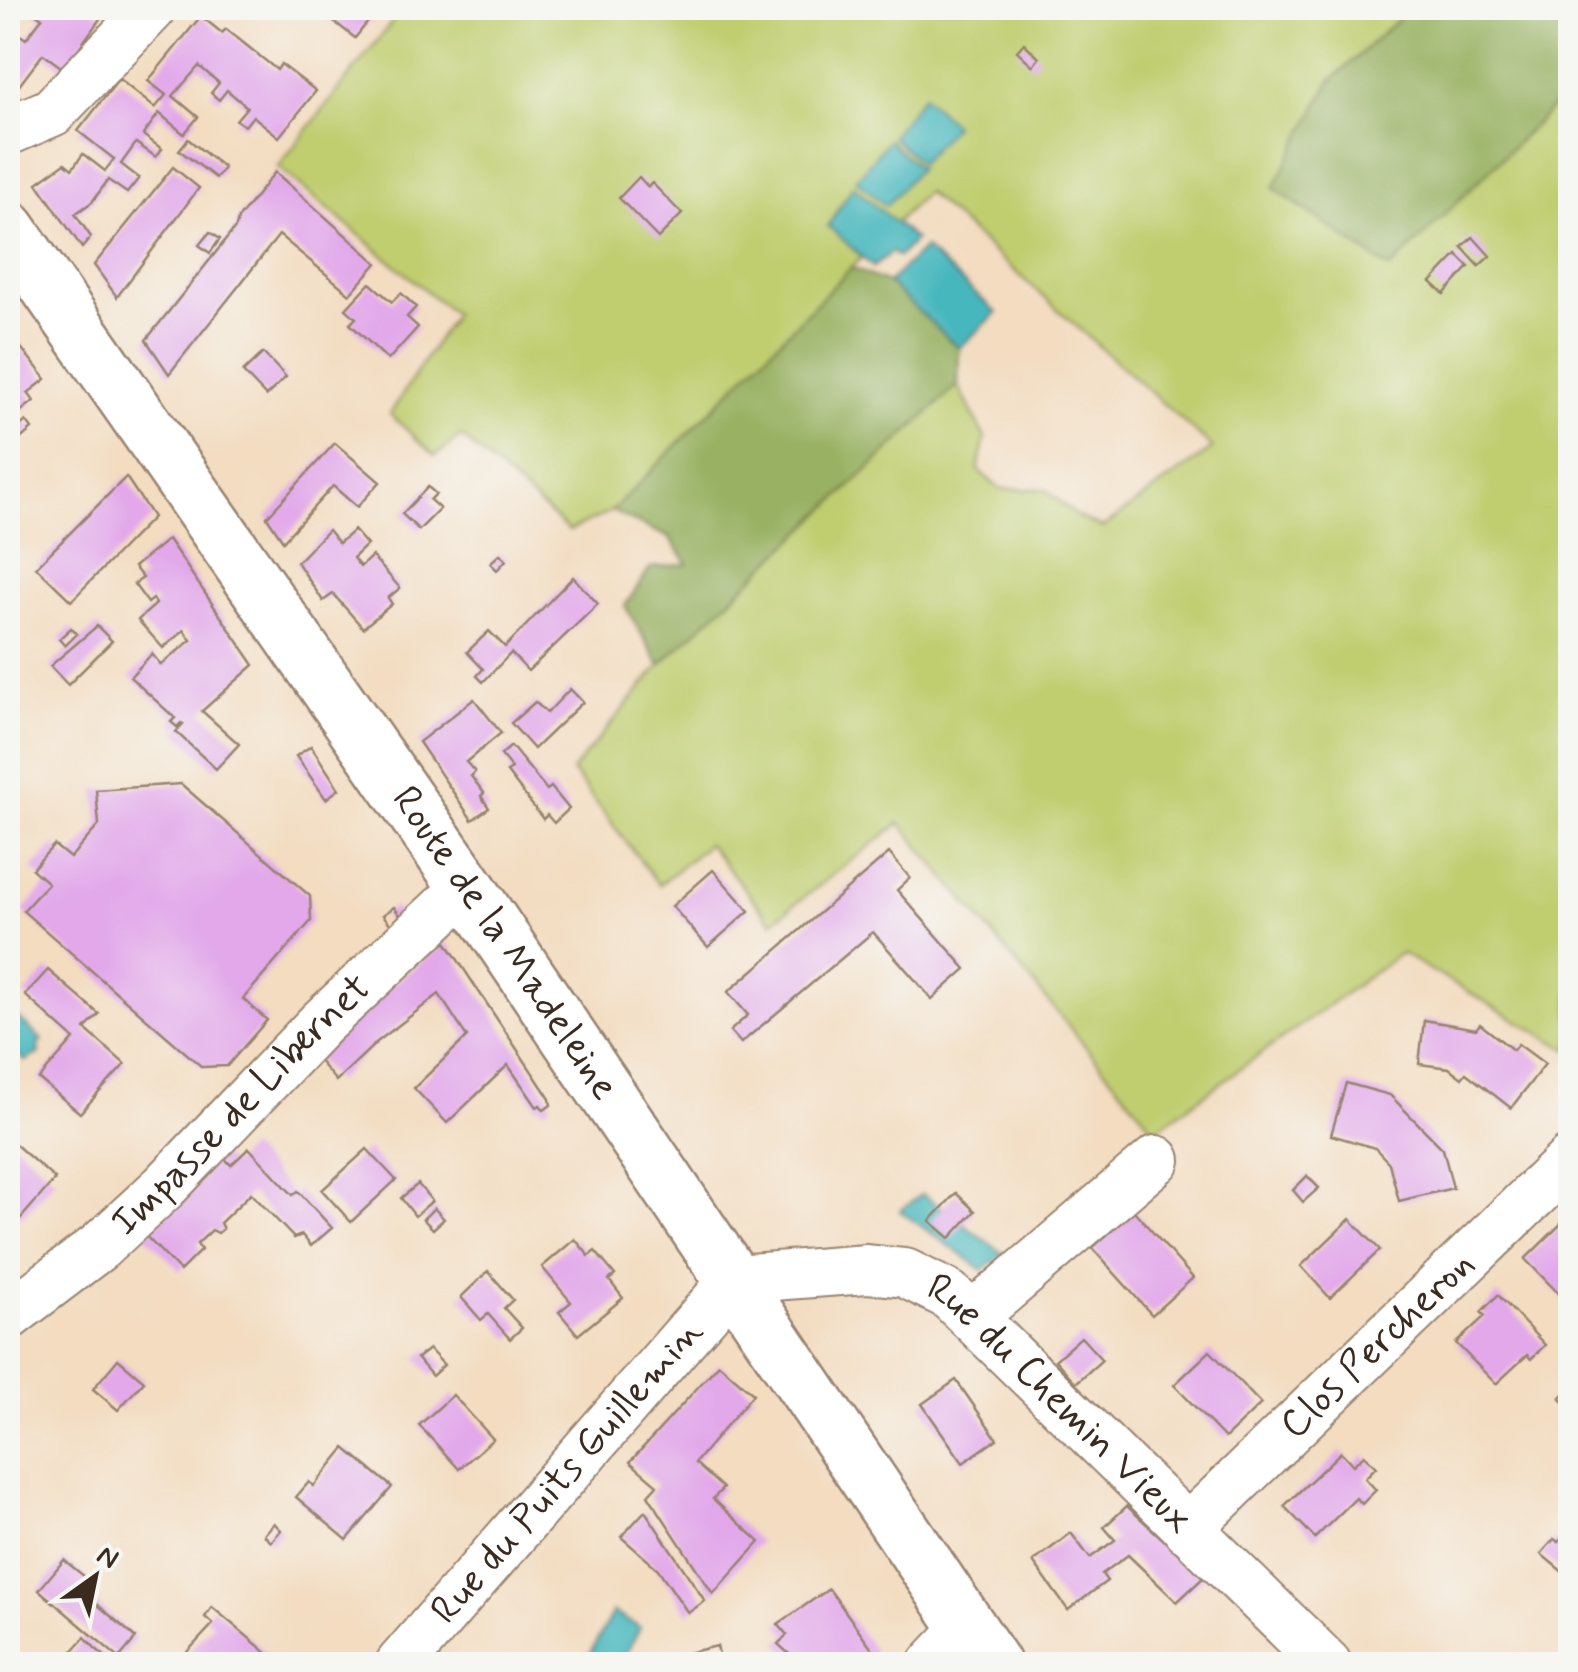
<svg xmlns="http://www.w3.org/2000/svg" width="1578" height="1672" font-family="Mynerve,sans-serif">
<rect width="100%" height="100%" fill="#f6f6f2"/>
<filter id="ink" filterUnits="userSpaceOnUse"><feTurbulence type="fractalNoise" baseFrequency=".01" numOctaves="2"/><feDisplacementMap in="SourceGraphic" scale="20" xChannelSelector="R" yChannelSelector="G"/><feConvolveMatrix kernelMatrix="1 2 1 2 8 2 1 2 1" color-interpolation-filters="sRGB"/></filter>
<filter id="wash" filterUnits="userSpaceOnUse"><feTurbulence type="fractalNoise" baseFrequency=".0048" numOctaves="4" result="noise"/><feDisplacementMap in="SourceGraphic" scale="40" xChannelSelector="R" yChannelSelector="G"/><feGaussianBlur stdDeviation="2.25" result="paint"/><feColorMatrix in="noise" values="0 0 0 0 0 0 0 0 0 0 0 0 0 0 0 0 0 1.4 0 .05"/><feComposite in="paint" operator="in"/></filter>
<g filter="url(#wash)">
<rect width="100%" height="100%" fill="#f3dcc0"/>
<polygon fill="#c0ce70" stroke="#7e7c47" stroke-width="2.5" points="403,8 1410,8 1330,82 1390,269 1570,90 1570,1051 1401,953 1155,1130 900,823 772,922 708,844 659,885 572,771 660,665 958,385 985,438 978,470 1000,489 1045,489 1076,516 1102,528 1213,448 926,192 612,511 569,531 461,436 435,456 390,414 454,314 278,167"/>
<g fill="#98b162" stroke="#6a6e40" stroke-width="2.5">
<polygon points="1410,8 1570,8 1570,90 1390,269 1274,188 1330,82"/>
<polygon points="851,268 888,283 959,348 958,385 660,665 625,606 650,568 688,564 670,538 612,511"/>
</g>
<g fill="#47b7be" stroke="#41706e" stroke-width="2.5">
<polygon points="923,95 954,125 920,163 891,136"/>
<polygon points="888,140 919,168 886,206 856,180"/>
<polygon points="853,186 915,240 898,257 891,252 873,267 828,226"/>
<polygon points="924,248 997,313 959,348 888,283"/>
<polygon points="8,1009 42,1040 38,1044 39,1053 25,1061 8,1046"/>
<polygon points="922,1194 1004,1254 983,1270 900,1211"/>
<polygon points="613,1612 640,1628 620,1664 584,1664"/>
</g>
<g id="blocks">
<g fill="#e2a8ea">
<polygon points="28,8 92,8 102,16 64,69 43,54 15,91 22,100 8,109 8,45 16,32 26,39 42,18"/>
<polygon points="317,8 379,8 355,38"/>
<polygon points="201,16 222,33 226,29 277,70 281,64 316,91 279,137 253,116 245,126 236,120 247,107 227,90 219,100 211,93 219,83 199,66 173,96 198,117 184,134 159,113 143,135 162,149 156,157 136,143 121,164 139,178 127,193 108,180 92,202 75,214 91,237 82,248 37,183 65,163 72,169 83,154 105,171 114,159 78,131 119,79 155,108 166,95 148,81"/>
<polygon points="1024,43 1039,58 1033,66 1017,51"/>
<polygon points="188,139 224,168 216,178 179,150"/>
<polygon points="173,167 199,188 117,297 94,265"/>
<polygon points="275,172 377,263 350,294 279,235 169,374 146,340 236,227 238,219"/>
<polygon points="639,177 648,187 652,183 682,214 658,238 619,198"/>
<polygon points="210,232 220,239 210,253 199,245"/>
<polygon points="1473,237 1490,256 1479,266 1462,247"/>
<polygon points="1457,255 1469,267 1444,294 1431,282"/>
<polygon points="370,283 392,302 401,293 416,307 407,317 418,327 388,360 350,324 356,318 346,309"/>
<polygon points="11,335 46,379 28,393 34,401 16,415 10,407 8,409 8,338"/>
<polygon points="263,353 286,377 266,396 243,372"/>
<polygon points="26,421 32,429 12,446 8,436"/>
<polygon points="335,443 380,482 357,507 333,486 283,541 267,517"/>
<polygon points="126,477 153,517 71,601 36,567"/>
<polygon points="428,487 436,494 430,500 440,509 419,530 402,514"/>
<polygon points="328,530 339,543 354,530 367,545 353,558 360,567 372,556 400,588 388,598 392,604 363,628 333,594 323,601 297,562"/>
<polygon points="168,539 254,665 202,711 239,744 216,769 176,732 183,724 181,723 177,727 171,722 175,718 130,677 152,654 161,665 191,640 184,630 163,648 138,620 156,604 153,599 148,603 134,584 143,578 134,567"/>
<polygon points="500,554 506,560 497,570 490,563"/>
<polygon points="573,577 598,604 528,671 511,653 483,682 477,676 483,669 467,652 489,631 505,647"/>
<polygon points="97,626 112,641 68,685 50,666"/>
<polygon points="71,628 77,634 65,646 59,639"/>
<polygon points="570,689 583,702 534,749 511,723 535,702 547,713"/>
<polygon points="474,699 501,733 466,762 475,772 471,776 484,793 481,796 489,808 472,820 419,742"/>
<polygon points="311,746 339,789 326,799 296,756"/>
<polygon points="511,746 547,790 551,787 569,809 554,823 547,815 543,819 507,772 512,769 501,755"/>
<polygon points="181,784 310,896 311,921 243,999 267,1020 227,1066 202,1067 23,911 48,883 32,869 54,845 70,858 99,825 96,790"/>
<polygon points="889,853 910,878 897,890 966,969 932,999 873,932 741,1043 730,1031 748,1015 728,992"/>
<polygon points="713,870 749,911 708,947 672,906"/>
<polygon points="394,907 401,917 391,925 383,915"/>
<polygon points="446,942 550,1099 551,1105 544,1110 540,1105 537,1107 508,1065 447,1123 414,1088 467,1037 439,994 377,1042 336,1081 312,1053 354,1014"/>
<polygon points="48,970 99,1014 85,1029 125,1064 80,1113 39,1079 74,1039 25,995"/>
<polygon points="1424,1020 1476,1029 1480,1024 1513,1050 1518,1044 1545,1064 1511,1108 1466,1073 1462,1078 1449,1068 1419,1064"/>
<polygon points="1346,1083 1390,1095 1443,1149 1453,1188 1399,1201 1389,1163 1375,1148 1331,1135"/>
<polygon points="15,1144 55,1179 21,1218 8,1206 8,1151"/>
<polygon points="249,1148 293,1195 298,1191 332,1228 311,1246 302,1235 294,1238 251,1193 220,1223 223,1229 218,1233 212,1230 197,1244 201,1250 180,1271 139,1229 219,1153 231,1165"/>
<polygon points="367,1149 396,1180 351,1222 322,1190"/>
<polygon points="1307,1176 1319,1188 1303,1202 1293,1190"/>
<polygon points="418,1184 432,1201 415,1216 401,1198"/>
<polygon points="956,1193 975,1211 950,1238 930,1221"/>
<polygon points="434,1208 444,1219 433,1229 423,1219"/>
<polygon points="1134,1211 1193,1278 1152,1315 1092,1248"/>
<polygon points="1570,1215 1570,1298 1567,1302 1525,1259"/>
<polygon points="1350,1219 1380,1250 1330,1298 1301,1266"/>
<polygon points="575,1239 589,1256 595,1251 615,1275 609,1280 623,1298 578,1335 559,1312 571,1302 542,1267"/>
<polygon points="488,1271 513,1300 504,1308 522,1328 510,1339 488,1314 481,1320 461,1297"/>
<polygon points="1498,1295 1545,1345 1531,1359 1527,1355 1496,1384 1456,1343 1485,1316 1481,1312"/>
<polygon points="1081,1337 1102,1360 1076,1383 1055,1360"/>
<polygon points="429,1349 444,1365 432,1376 417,1358"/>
<polygon points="1210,1351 1261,1404 1225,1438 1174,1385"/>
<polygon points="118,1359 144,1381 118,1410 93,1389"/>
<polygon points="719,1364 753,1394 695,1463 723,1488 713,1499 760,1542 713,1594 648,1495 657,1485 630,1462"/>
<polygon points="956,1380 997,1439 963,1463 922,1404"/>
<polygon points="1570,1388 1570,1408 1560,1398"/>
<polygon points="453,1395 493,1439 459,1469 419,1425"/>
<polygon points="345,1448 392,1487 347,1540 296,1497 309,1482 314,1486"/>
<polygon points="1341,1452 1353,1465 1364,1455 1376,1467 1365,1478 1376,1490 1362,1504 1356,1498 1315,1538 1284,1506"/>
<polygon points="1127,1506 1204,1577 1177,1602 1128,1555 1102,1574 1107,1581 1068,1610 1033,1562 1071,1533 1090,1558 1115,1540 1104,1527"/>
<polygon points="645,1511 705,1601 688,1613 658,1569 621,1537"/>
<polygon points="274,1523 281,1530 271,1542 264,1535"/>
<polygon points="1570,1528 1570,1578 1541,1554 1554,1539 1559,1542"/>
<polygon points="64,1560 90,1581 82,1591 136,1638 119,1658 39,1590"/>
<polygon points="829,1589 874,1651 872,1652 879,1663 877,1664 800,1664 778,1644 787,1635 778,1624"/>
<polygon points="212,1607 261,1648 279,1664 176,1664 213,1624 205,1617"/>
<polygon points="85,1637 95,1648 114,1664 61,1664"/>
<polygon points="717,1646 721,1664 676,1664 674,1656"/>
</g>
</g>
</g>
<g filter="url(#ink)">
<use href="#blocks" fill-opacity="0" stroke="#97836f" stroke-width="2.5"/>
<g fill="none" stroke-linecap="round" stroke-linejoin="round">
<defs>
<g id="minor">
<polyline points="8,131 52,112 152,8"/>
<path id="s1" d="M8 1316 99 1247 165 1186 321 1023 467 887"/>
<polyline points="972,1317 1156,1160"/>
<path id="s2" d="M1187 1529 1570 1160"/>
<path id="s3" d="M400 1664 735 1279 867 1269 905 1273 949 1295 1327 1664"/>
<polyline points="933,1664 967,1628"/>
</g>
<g id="major">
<path id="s4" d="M8 229 467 887 993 1664"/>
</g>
</defs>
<use href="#minor" stroke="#97836f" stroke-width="52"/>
<use href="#major" stroke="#97836f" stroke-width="60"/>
<use href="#minor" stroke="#fff" stroke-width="48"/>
<use href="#major" stroke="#fff" stroke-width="55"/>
</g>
</g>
<g text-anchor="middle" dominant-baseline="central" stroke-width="8" stroke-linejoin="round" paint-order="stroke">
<g font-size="40" fill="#3b2a1e" stroke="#f6f6f2">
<text stroke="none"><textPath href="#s4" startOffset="870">Route de la Madeleine</textPath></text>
<text stroke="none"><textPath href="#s1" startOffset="315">Impasse de Libernet</textPath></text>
<text stroke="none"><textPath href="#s2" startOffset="265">Clos Percheron</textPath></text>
<text stroke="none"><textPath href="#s3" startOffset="885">Rue du Chemin Vieux</textPath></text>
<text stroke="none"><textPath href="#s3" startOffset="255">Rue du Puits Guillemin</textPath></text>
</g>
</g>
<rect width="1578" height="1672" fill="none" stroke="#f6f6f2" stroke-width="40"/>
<g transform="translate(95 1577) rotate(33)" stroke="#f6f6f2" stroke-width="8" paint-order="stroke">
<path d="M0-8L18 38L0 25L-18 38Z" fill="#3b2a1e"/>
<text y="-15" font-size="28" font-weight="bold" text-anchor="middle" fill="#3b2a1e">N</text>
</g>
</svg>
